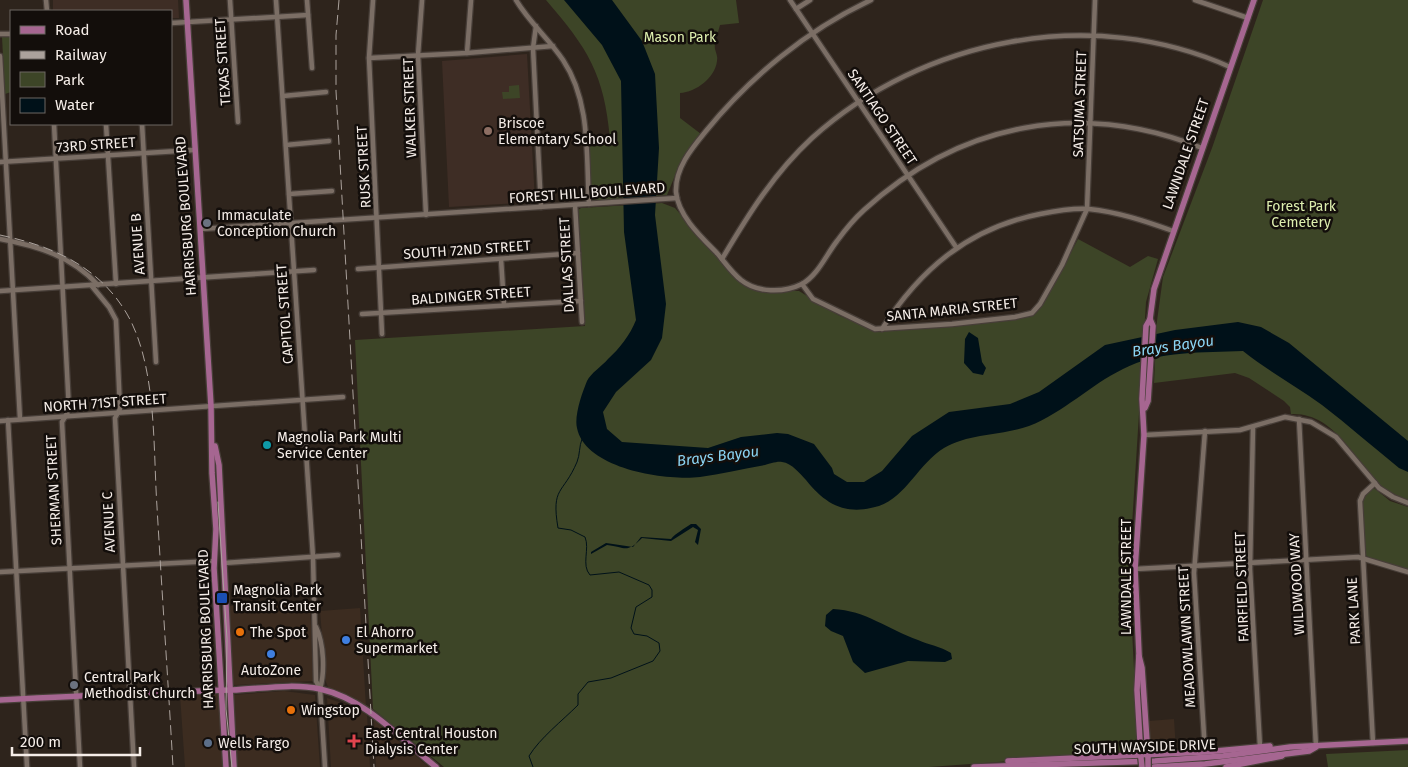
<svg xmlns="http://www.w3.org/2000/svg" width="1408" height="767" font-family="'Fira Sans',sans-serif">
<rect width="100%" height="100%" fill="#2e241c"/>
<g fill="#3c2c20">
<polygon points="310,602 313,681 234,685 232,681 228,606"/>
<polygon points="360,608 366,707 329,689 326,682 320,611"/>
<polygon points="284,691 315,695 320,767 236,767 232,695"/>
<polygon points="214,693 219,696 224,767 185,767 180,695"/>
<polygon points="327,698 353,707 367,715 370,767 331,767"/>
<polygon points="1174,719 1176,751 1153,752 1150,747 1149,721"/>
<polygon points="374,720 424,763 429,767 376,767"/>
</g>
<g fill="#3e2d25">
<polygon points="53,0 178,0 179,18 171,18 171,11 53,11"/>
<polygon points="527,54 535,202 449,207 442,61"/>
</g>
<g fill="#3d4527">
<path d="M546 0H736L739 23 720 25C718 33 714 42 715 49 716 53 718 57 717 61 715 78 696 92 680 93V118L701 134 681 161 667 195 595 202 591 199 587 140 610 139C604 73 588 49 546 0Z"/>
<path d="M1263 0H1408V500C1400 497 1391 493 1384 488 1355 463 1336 412 1291 414L1290 407 1284 401 1249 378 1235 373 1154 383 1157 321 1163 277 1212 148Z"/>
<polygon points="11,36 11,92 5,94 2,37"/>
<polygon points="519,85 520,98 503,99 502,92 509,92 509,86"/>
<polygon points="662,203 675,208 726,267 745,284 784,291 799,291 838,315 875,331 1006,321 1031,315 1044,303 1078,239 1130,267 1148,256 1158,259 1146,302 1129,573 1138,746 1135,752 929,767 444,767 373,709 355,340 585,326 578,210 581,208"/>
<path d="M1374 488 1390 501 1408 507V570L1373 560 1365 555C1364 536 1353 498 1374 488Z"/>
<polygon points="1408,750 1408,767 1328,767 1326,754"/>
</g>
<g fill="#001119">
<path d="M564 0H612L642 41 655 74 659 148 655 215 666 304 662 338 651 360 616 392 603 412 607 429 622 442 708 448 741 437 777 433 788 434 814 444 832 468 834 474 847 482H864L882 471 912 436 949 412 1010 404 1039 392 1105 345 1175 330 1238 322 1261 327 1289 343 1408 441V472L1399 468C1373 447 1348 425 1322 405 1296 386 1268 371 1243 351 1203 353 1160 350 1123 369 1090 385 1063 413 1029 426 1001 436 970 433 944 448 919 463 906 497 879 506 846 516 826 505 806 480 800 474 792 463 782 462 777 461 769 464 765 465 743 469 721 474 700 477 666 481 585 469 577 428 574 416 582 393 587 381 591 373 602 366 608 359 620 348 630 335 636 320L624 232 621 81 602 45Z"/>
<polygon points="969,332 978,338 982,362 986,368 983,375 973,373 964,363 965,339"/>
<path d="M691 524H696L701 529 698 545 695 542 698 530 693 527 671 541 642 538C626 554 626 547 607 545L591 554V552L606 543 633 547 641 537 671 539C676 533 684 529 691 524Z"/>
<path d="M833 609C865 610 889 630 918 640 929 645 940 646 951 653L952 659 945 662 908 661 865 673 853 662 843 636 831 631 825 626 826 615Z"/>
</g>
<g fill="none" stroke-linecap="round" stroke-linejoin="round">
<path stroke="#001119" stroke-width="1" d="M533 767 529 756C540 738 562 721 578 705V694L588 682 611 678 653 661 660 651 659 643 647 636 634 634 631 628 636 607 652 597V590L649 585 619 572 590 575C581 565 590 549 585 537L571 530 558 528C551 486 563 495 577 462 580 455 579 446 582 439"/>
<defs>
<g id="minor">
<polyline points="46,0 47,11"/>
<polyline points="230,0 238,122"/>
<polyline points="276,0 313,557 316,681 320,689"/>
<polyline points="307,0 312,68"/>
<polyline points="373,0 369,58 382,334"/>
<polyline points="422,0 418,55 426,215"/>
<path d="M516 0C529 22 549 39 563 60 591 102 586 156 589 204"/>
<polyline points="790,0 956,247"/>
<path d="M871 0C807 30 750 77 706 131 692 148 675 168 676 192 678 215 700 236 716 252 724 261 731 272 741 280 757 293 784 293 802 284 818 275 826 255 837 241 845 230 854 219 864 210 961 122 1081 100 1202 148"/>
<polyline points="1195,0 1248,18"/>
<polyline points="796,9 810,0"/>
<polyline points="171,23 308,15"/>
<polyline points="536,26 533,48 541,207"/>
<polyline points="0,34 11,34"/>
<polyline points="467,53 471,0"/>
<polyline points="0,56 20,419"/>
<polyline points="369,58 467,53 553,46"/>
<polyline points="283,96 326,92"/>
<polyline points="54,124 69,410 62,422 80,767"/>
<polyline points="106,124 116,284"/>
<polyline points="142,124 156,362"/>
<polyline points="286,145 329,141"/>
<polyline points="0,162 194,150"/>
<polyline points="289,194 332,191"/>
<polyline points="575,205 582,322"/>
<polyline points="200,229 677,198"/>
<path d="M0 239C38 246 71 256 98 285"/>
<polyline points="501,259 504,305"/>
<path d="M722 259C748 215 774 173 812 138 923 38 1093 5 1230 67"/>
<polyline points="358,269 578,253"/>
<polyline points="802,284 813,299 875,329 952,324 1015,317 1032,313 1040,304 1062,265 1087,209 1095,0"/>
<polyline points="91,285 109,307 116,320 120,409 115,418 134,767"/>
<polyline points="0,291 314,270"/>
<polyline points="362,314 581,301"/>
<path d="M882 329C920 269 969 228 1040 214 1055 211 1073 208 1089 209 1118 212 1145 221 1173 231"/>
<polyline points="1299,419 1316,747"/>
<polyline points="8,420 27,767"/>
<polyline points="0,421 343,397"/>
<polyline points="1253,427 1250,569 1260,747"/>
<polyline points="1144,435 1240,430 1285,417 1311,422 1336,437 1379,488 1393,497 1408,503"/>
<polyline points="224,563 338,555"/>
<polyline points="1135,569 1358,557 1408,572"/>
<polyline points="0,572 214,561"/>
<path d="M316 627C324 644 325 672 320 689L325 767"/>
<polyline points="1373,743 1360,501 1363,494 1375,483"/>
<polyline points="1205,752 1194,573 1205,431"/>
</g>
<g id="major">
<polyline points="186,0 211,406 212,473 216,529 214,568 226,767"/>
<polyline points="1145,408 1148,401 1153,326 1150,319 1154,289 1254,0"/>
<polyline points="215,446 219,465 234,767"/>
<polyline points="1139,656 1142,668 1148,756"/>
<path d="M0 700C77 696 155 692 232 690 260 689 292 683 320 689 366 699 401 739 436 767"/>
<polyline points="1141,758 1137,690 1139,654 1135,569 1144,435 1142,399 1146,326 1150,319"/>
<polyline points="1008,761 1205,752 1270,746"/>
<polyline points="974,767 1155,761 1223,756 1290,747 1408,741"/>
<polyline points="1154,767 1205,764 1309,751 1316,747"/>
<polyline points="1226,767 1282,756"/>
</g>
</defs>
<use href="#minor" stroke="#473e38" stroke-width="7"/>
<use href="#major" stroke="#473e38" stroke-width="8"/>
<use href="#minor" stroke="#7b6e65" stroke-width="4.5"/>
<use href="#major" stroke="#a66691" stroke-width="5.5"/>
<polyline stroke="#aba29c" stroke-width="1" points="218,502 227,639 226,709 232,767"/>
<g stroke="#aba29c" stroke-width="1" stroke-dasharray="10 5" stroke-linecap="butt">
<polyline points="339,0 336,35 336,91 374,767"/>
<path d="M0 235C52 246 99 266 127 314 157 366 153 447 157 507 162 593 168 680 173 767"/>
</g>
<defs>
<g id="major-bridge">
<polyline points="1141,758 1142,767"/>
<polyline points="1148,758 1148,767"/>
</g>
</defs>
<use href="#major-bridge" stroke="#473e38" stroke-width="8" stroke-linecap="butt"/>
<use href="#major-bridge" stroke="#a66691" stroke-width="5.5"/>
</g>
<circle fill="#8d6e63" stroke="#130e0b" stroke-width="2" cx="488" cy="131" r="5"/>
<g fill="#6b7280" stroke="#130e0b" stroke-width="2">
<circle cx="207" cy="223" r="5"/>
<circle cx="74" cy="685" r="5"/>
</g>
<circle fill="#0f9aa8" stroke="#130e0b" stroke-width="2" cx="267" cy="445" r="5"/>
<rect fill="#1a4fb4" stroke="#130e0b" stroke-width="2" x="216" y="592" width="12" height="12" rx="2.5"/>
<g fill="#e8710a" stroke="#130e0b" stroke-width="2">
<circle cx="240" cy="632" r="5"/>
<circle cx="291" cy="710" r="5"/>
</g>
<g fill="#3f7fe0" stroke="#130e0b" stroke-width="2">
<circle cx="346" cy="640" r="5"/>
<circle cx="271" cy="654" r="5"/>
</g>
<path fill="#e0444e" stroke="#130e0b" stroke-width="2" d="M351.5 733.5h5v5h5v5h-5v5h-5v-5h-5v-5h5z"/>
<circle fill="#5c6f8a" stroke="#130e0b" stroke-width="2" cx="208" cy="743" r="5"/>
<g text-anchor="middle" dominant-baseline="central" stroke-width="5" stroke-linejoin="round" paint-order="stroke">
<g font-size="14" fill="#ddeeae" stroke="#130e0b">
<text x="680" y="37">Mason Park</text>
<text x="1301" y="206">Forest Park<tspan x="1301" dy="16">Cemetery</tspan></text>
</g>
<g font-size="14" fill="#f5ede8" stroke="#130e0b">
<text transform="translate(223 62) rotate(-94)">TEXAS STREET</text>
<text transform="translate(1080 104) rotate(-88)">SATSUMA STREET</text>
<text transform="translate(410 108) rotate(-92)">WALKER STREET</text>
<text transform="translate(882 117) rotate(56)">SANTIAGO STREET</text>
<text transform="translate(96 145) rotate(-4)">73RD STREET</text>
<text transform="translate(1186 154) rotate(-71)">LAWNDALE STREET</text>
<text transform="translate(364 167) rotate(-93)">RUSK STREET</text>
<text transform="translate(587 193) rotate(-4)">FOREST HILL BOULEVARD</text>
<text transform="translate(186 216) rotate(-94)">HARRISBURG BOULEVARD</text>
<text transform="translate(138 244) rotate(-94)">AVENUE B</text>
<text transform="translate(467 250) rotate(-4)">SOUTH 72ND STREET</text>
<text transform="translate(567 265) rotate(-93)">DALLAS STREET</text>
<text transform="translate(471 296) rotate(-4)">BALDINGER STREET</text>
<text transform="translate(952 310) rotate(-6)">SANTA MARIA STREET</text>
<text transform="translate(285 314) rotate(-94)">CAPITOL STREET</text>
<text transform="translate(105 403) rotate(-4)">NORTH 71ST STREET</text>
<text transform="translate(54 490) rotate(-93)">SHERMAN STREET</text>
<text transform="translate(109 522) rotate(-93)">AVENUE C</text>
<text transform="translate(1126 577) rotate(-90)">LAWNDALE STREET</text>
<text transform="translate(1297 584) rotate(-93)">WILDWOOD WAY</text>
<text transform="translate(1242 587) rotate(-92)">FAIRFIELD STREET</text>
<text transform="translate(1354 611) rotate(-93)">PARK LANE</text>
<text transform="translate(206 629) rotate(-92)">HARRISBURG BOULEVARD</text>
<text transform="translate(1187 637) rotate(-93)">MEADOWLAWN STREET</text>
<text transform="translate(1145 747) rotate(-2)">SOUTH WAYSIDE DRIVE</text>
</g>
<g font-size="14" fill="#f5ede8" stroke="#130e0b" text-anchor="start">
<text x="498" y="123">Briscoe<tspan x="498" dy="16">Elementary School</tspan></text>
<text x="217" y="215">Immaculate<tspan x="217" dy="16">Conception Church</tspan></text>
<text x="277" y="437">Magnolia Park Multi<tspan x="277" dy="16">Service Center</tspan></text>
<text x="233" y="590">Magnolia Park<tspan x="233" dy="16">Transit Center</tspan></text>
<text x="250" y="632">The Spot</text>
<text x="356" y="632">El Ahorro<tspan x="356" dy="16">Supermarket</tspan></text>
<text x="271" y="670" text-anchor="middle">AutoZone</text>
<text x="84" y="677">Central Park<tspan x="84" dy="16">Methodist Church</tspan></text>
<text x="301" y="710">Wingstop</text>
<text x="365" y="733">East Central Houston<tspan x="365" dy="16">Dialysis Center</tspan></text>
<text x="218" y="743">Wells Fargo</text>
</g>
<g font-size="15" font-style="italic" fill="#8bd5f4" stroke="#130e0b">
<text transform="translate(1173 346) rotate(-8)">Brays Bayou</text>
<text transform="translate(718 456) rotate(-7)">Brays Bayou</text>
</g>
</g>
<rect x="10" y="10" width="162" height="115" fill="#130e0b" stroke="#6d6763"/>
<rect x="20" y="26" width="25" height="8" fill="#a66691" stroke="#6d6763"/>
<text x="55" y="35" font-size="15" fill="#f5ede8">Road</text>
<rect x="20" y="51" width="25" height="8" fill="#aba29c" stroke="#6d6763"/>
<text x="55" y="60" font-size="15" fill="#f5ede8">Railway</text>
<rect x="20" y="72" width="25" height="15" fill="#3d4527" stroke="#6d6763"/>
<text x="55" y="85" font-size="15" fill="#f5ede8">Park</text>
<rect x="20" y="98" width="25" height="15" fill="#001119" stroke="#6d6763"/>
<text x="55" y="110" font-size="15" fill="#f5ede8">Water</text>
<path d="M12 747v8h128v-8" fill="none" stroke="#f5ede8" stroke-width="2.5"/>
<text x="20" y="747" font-size="15" fill="#f5ede8" stroke="#130e0b" stroke-width="4" paint-order="stroke">200 m</text>
</svg>
